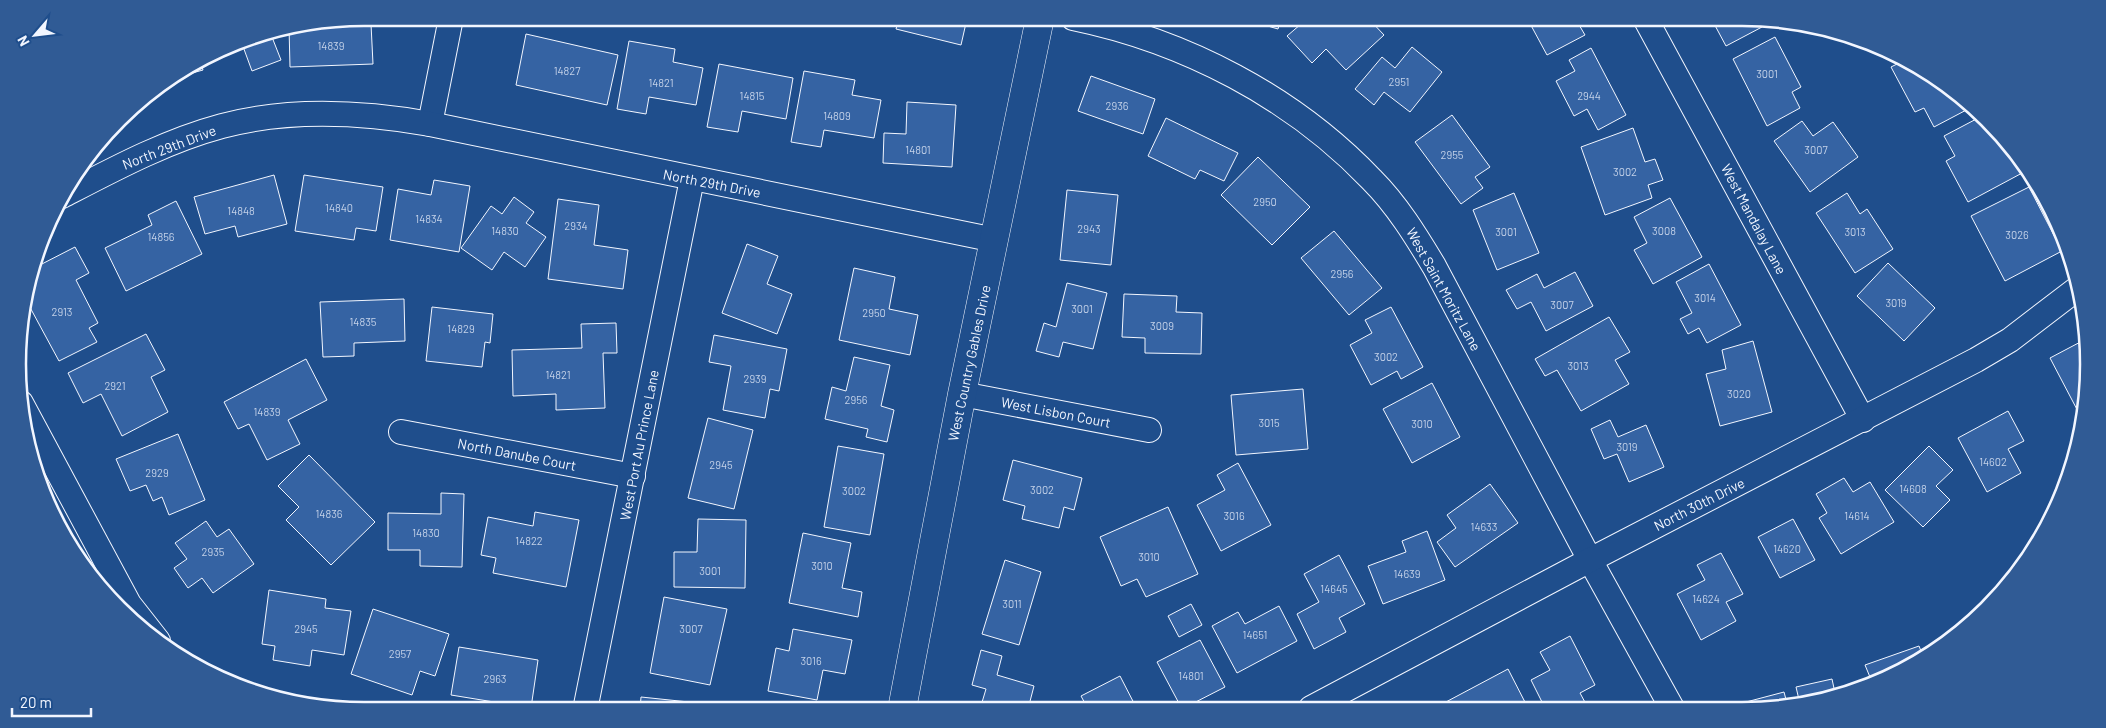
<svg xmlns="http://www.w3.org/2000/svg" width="2106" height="728" font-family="Barlow,sans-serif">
<rect width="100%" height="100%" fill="#1f4e8c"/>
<g fill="#3563a3" stroke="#f2f6ff">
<polygon points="808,18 881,18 880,25"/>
<polygon points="899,18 978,18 976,25 966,23 961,45 896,29"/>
<polygon points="1240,18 1281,18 1278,29"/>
<polygon points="1308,18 1344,18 1350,24 1356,18 1368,18 1384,35 1346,70 1326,49 1312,63 1287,36"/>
<polygon points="1527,18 1575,18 1585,35 1547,55"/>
<polygon points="1711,18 1758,20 1762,27 1726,46"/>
<polygon points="371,24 373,64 290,67 289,27"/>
<polygon points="270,32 281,60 252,71 241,41"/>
<polygon points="526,34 618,55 607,105 516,85"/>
<polygon points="1775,37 1801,87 1792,92 1800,108 1767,126 1733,59"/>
<polygon points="629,41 675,49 673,62 703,68 696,105 649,97 646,114 617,109"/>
<polygon points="1412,47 1442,72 1410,112 1384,92 1374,105 1355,89 1382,57 1395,68"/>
<polygon points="1591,48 1626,115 1598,130 1587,109 1574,116 1556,81 1575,71 1569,60"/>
<polygon points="1881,48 1895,53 1886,57"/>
<polygon points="1905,60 1953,89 1972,107 1934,127 1924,108 1915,112 1891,67"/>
<polygon points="201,63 203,70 178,77"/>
<polygon points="719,64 793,78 786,119 742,111 738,132 707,127"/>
<polygon points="804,71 855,80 852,95 881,100 874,138 824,130 821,147 791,142"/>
<polygon points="1091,76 1155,99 1143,134 1078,111"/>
<polygon points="907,102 956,105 952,167 883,163 884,133 906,134"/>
<polygon points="1452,115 1490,167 1475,177 1483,188 1461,204 1415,142"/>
<polygon points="1982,116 2002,135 2024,172 1968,202 1946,161 1955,156 1944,136"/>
<polygon points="1166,118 1238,153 1224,181 1200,170 1195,179 1148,156"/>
<polygon points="1802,121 1813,136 1833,122 1858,157 1810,192 1774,141"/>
<polygon points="1633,128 1645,162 1655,159 1663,180 1648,185 1652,198 1605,215 1581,147"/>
<polygon points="1258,157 1310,207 1272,245 1221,195"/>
<polygon points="274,175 287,224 238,237 235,226 205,234 194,197"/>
<polygon points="304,175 383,187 376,231 356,228 354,240 295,231"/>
<polygon points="434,180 470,186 459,252 390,240 398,189 431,195"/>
<polygon points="2029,187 2062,251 2005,281 1971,216"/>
<polygon points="1067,190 1118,195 1111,265 1060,260"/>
<polygon points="1514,193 1539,253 1497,270 1473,210"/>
<polygon points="1847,193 1860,214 1867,209 1893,249 1855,273 1816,213"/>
<polygon points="514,197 534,212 526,223 546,237 525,267 504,252 492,270 461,248 491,206 502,214"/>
<polygon points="1670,198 1702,257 1653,284 1634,250 1647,243 1634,217"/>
<polygon points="558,199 599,205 594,245 628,250 623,289 548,279"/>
<polygon points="176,201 202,254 126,291 105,248 152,225 148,215"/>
<polygon points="1334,231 1382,288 1349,315 1301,258"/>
<polygon points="747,244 778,256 767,284 792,294 777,334 722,313"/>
<polygon points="75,247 89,273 76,280 98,323 89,328 97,342 59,361 26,300 36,267"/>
<polygon points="1888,263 1935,308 1904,341 1857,296"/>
<polygon points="1709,264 1741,325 1707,343 1699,328 1688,334 1680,319 1692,313 1676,282"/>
<polygon points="854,268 895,277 889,309 918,315 910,355 839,340"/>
<polygon points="1575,272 1593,306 1546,331 1531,302 1517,309 1506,290 1537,274 1544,288"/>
<polygon points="1067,283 1107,293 1093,349 1063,342 1059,357 1036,351 1044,323 1056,327"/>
<polygon points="1124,294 1177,296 1176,312 1202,313 1201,354 1145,353 1145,338 1122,337"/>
<polygon points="404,299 405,341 354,343 354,356 323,357 320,302"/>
<polygon points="432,307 493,314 490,343 485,342 482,367 426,361"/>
<polygon points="1391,307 1423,367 1401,379 1397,371 1371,385 1350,345 1372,333 1365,320"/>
<polygon points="1609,317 1630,352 1615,360 1629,384 1581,411 1557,370 1545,376 1535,359"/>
<polygon points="616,323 617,353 603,353 605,408 556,410 556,394 513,396 512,350 582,348 581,324"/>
<polygon points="146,334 165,370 151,377 168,412 122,436 101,394 83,403 68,373"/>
<polygon points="714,335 787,349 779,391 770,389 765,418 723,410 731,366 709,362"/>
<polygon points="2086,339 2088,386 2082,419 2050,358"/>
<polygon points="1753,341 1772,412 1720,426 1706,374 1726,369 1722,350"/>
<polygon points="854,357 890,365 881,406 894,410 887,442 866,437 868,429 825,419 832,387 846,391"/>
<polygon points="306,359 327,400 288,420 300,444 267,460 249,424 238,429 224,402"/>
<polygon points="1432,383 1460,437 1412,463 1383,409"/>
<polygon points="1303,389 1308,449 1236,455 1231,395"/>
<polygon points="2008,411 2024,441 2008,449 2021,473 1987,492 1958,438"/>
<polygon points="708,418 753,430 734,509 688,498"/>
<polygon points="1610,420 1618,437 1646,425 1664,467 1629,482 1617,454 1604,459 1591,429"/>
<polygon points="178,434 205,500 169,515 162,497 153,501 146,485 130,491 116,459"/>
<polygon points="838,446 884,454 870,535 824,527"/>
<polygon points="1929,446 1953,470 1936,486 1950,500 1923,527 1885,490"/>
<polygon points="309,455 375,522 331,565 286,520 299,507 278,486"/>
<polygon points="1013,460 1082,478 1074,510 1064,507 1059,528 1022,519 1025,506 1003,500"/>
<polygon points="1238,463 1271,525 1221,551 1197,505 1225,490 1217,475"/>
<polygon points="1844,478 1853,492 1870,482 1894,522 1841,554 1819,518 1827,513 1816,494"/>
<polygon points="1490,484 1518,523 1455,567 1437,542 1456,528 1447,515"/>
<polygon points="441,493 464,494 462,567 420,566 420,550 388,550 388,513 441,514"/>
<polygon points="1168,507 1198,574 1146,597 1137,579 1121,586 1100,537"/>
<polygon points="535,512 579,520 566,587 493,573 496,558 481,555 488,517 533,526"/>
<polygon points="698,519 746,520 745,588 674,587 674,552 697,552"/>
<polygon points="1793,519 1815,560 1780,578 1758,537"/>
<polygon points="206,521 217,537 229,529 254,564 213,593 202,578 188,588 174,568 187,559 175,543"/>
<polygon points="1427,531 1445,580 1383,604 1368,566 1406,552 1402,541"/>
<polygon points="803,533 851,543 842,588 862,592 858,617 789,603"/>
<polygon points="1721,553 1743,594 1726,602 1736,621 1701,640 1677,594 1705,580 1697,565"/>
<polygon points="1339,555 1365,604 1339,618 1346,632 1314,649 1297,614 1319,602 1304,574"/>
<polygon points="1005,560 1041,572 1019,645 982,634"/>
<polygon points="269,590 326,599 325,608 351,611 344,655 312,650 310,666 273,660 275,646 262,644"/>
<polygon points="664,597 727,609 710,685 650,673"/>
<polygon points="1191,604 1202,625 1179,637 1168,616"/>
<polygon points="1279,606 1297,641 1237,673 1212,626 1238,612 1245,624"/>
<polygon points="373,609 449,634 435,676 420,671 412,695 351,674"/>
<polygon points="793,629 852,640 845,674 823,670 817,700 768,691 776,648 789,651"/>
<polygon points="1570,636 1595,685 1580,693 1587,706 1584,708 1545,708 1531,680 1550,670 1540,652"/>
<polygon points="1200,640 1225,687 1182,709 1157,662"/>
<polygon points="1919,646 1923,656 1895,675 1872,682 1865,665"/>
<polygon points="459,647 538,660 531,708 451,695"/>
<polygon points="981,650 1002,656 997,675 1034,686 1028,709 980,709 986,689 972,685"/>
<polygon points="1508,669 1528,708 1446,708 1444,703"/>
<polygon points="1120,676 1137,709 1088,709 1081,696"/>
<polygon points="1832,679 1835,693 1800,704 1796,687"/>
<polygon points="1784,692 1788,707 1732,708 1731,706"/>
<polygon points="641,697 708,704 708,710 640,710"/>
</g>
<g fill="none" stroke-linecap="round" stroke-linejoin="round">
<defs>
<g id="street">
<path d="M1073 18C1185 41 1293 97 1372 180 1397 205 1416 236 1434 266L1590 560 1672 708"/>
<polyline points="1645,18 1863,420"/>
<polyline points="430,124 451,18"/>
<path d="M62 196C114 169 166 141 222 126 290 108 362 112 430 124L995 240"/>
<polyline points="962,394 1149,430"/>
<polyline points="21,403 129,604 158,641"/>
<polyline points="401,432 633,476"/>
<polyline points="1311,708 1590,560 1976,360 2010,340 2078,288"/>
<polyline points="585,710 692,179"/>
</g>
<polyline id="secondary" points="902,709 962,394 1040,18"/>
</defs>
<use href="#street" stroke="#f2f6ff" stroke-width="26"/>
<use href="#secondary" stroke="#f2f6ff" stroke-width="29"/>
<use href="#street" stroke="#1f4e8c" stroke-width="24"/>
<use href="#secondary" stroke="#1f4e8c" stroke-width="28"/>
</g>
<g text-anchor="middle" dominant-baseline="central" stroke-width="4" stroke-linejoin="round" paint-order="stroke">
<g font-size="11" fill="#c3d1e8">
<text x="331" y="45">14839</text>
<text x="567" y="70">14827</text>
<text x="1767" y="73">3001</text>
<text x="1399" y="81">2951</text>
<text x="661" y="82">14821</text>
<text x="752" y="95">14815</text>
<text x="1589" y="95">2944</text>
<text x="1117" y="105">2936</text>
<text x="837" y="115">14809</text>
<text x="918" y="149">14801</text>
<text x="1816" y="149">3007</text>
<text x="1452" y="154">2955</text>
<text x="1625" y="171">3002</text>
<text x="1265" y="201">2950</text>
<text x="339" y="207">14840</text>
<text x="241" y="210">14848</text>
<text x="429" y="218">14834</text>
<text x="576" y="225">2934</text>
<text x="1089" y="228">2943</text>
<text x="505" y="230">14830</text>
<text x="1664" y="230">3008</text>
<text x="1506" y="231">3001</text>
<text x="1855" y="231">3013</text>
<text x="2017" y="234">3026</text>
<text x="161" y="236">14856</text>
<text x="1342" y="273">2956</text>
<text x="1705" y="297">3014</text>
<text x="1896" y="302">3019</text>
<text x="1562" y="304">3007</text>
<text x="1082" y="308">3001</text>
<text x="62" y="311">2913</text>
<text x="874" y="312">2950</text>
<text x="363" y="321">14835</text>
<text x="1162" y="325">3009</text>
<text x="461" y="328">14829</text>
<text x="1386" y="356">3002</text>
<text x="1578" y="365">3013</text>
<text x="558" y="374">14821</text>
<text x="755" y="378">2939</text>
<text x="115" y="385">2921</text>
<text x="1739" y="393">3020</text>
<text x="856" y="399">2956</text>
<text x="267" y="411">14839</text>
<text x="1269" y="422">3015</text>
<text x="1422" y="423">3010</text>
<text x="1627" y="446">3019</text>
<text x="1993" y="461">14602</text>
<text x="721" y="464">2945</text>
<text x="157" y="472">2929</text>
<text x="1913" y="488">14608</text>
<text x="1042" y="489">3002</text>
<text x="854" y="490">3002</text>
<text x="329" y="513">14836</text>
<text x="1234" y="515">3016</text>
<text x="1857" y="515">14614</text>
<text x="1484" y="526">14633</text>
<text x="426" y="532">14830</text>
<text x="529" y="540">14822</text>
<text x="1787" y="548">14620</text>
<text x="213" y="551">2935</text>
<text x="1149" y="556">3010</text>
<text x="822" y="565">3010</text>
<text x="710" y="570">3001</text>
<text x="1407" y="573">14639</text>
<text x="1334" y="588">14645</text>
<text x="1706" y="598">14624</text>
<text x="1012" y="603">3011</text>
<text x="306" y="628">2945</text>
<text x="691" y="628">3007</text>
<text x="1255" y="634">14651</text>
<text x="400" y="653">2957</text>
<text x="811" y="660">3016</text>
<text x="1191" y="675">14801</text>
<text x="495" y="678">2963</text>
</g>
<g font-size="14" fill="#f2f6ff" stroke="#1f4e8c">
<text transform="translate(169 147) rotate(-21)">North 29th Drive</text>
<text transform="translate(712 183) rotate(11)">North 29th Drive</text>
<text transform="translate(1754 219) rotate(62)">West Mandalay Lane</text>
<text transform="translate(1444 289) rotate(61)">West Saint Moritz Lane</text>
<text transform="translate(969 363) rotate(-78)">West Country Gables Drive</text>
<text transform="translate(1056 412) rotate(11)">West Lisbon Court</text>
<text transform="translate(639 445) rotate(-79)">West Port Au Prince Lane</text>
<text transform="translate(517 454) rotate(11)">North Danube Court</text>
<text transform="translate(1699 504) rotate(-27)">North 30th Drive</text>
</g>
</g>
<path d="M0 0H2106V728H0ZM364 26H1742A338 338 0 0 1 2080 364V364A338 338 0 0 1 1742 702H364A338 338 0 0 1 26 364V364A338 338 0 0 1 364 26Z" fill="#305b95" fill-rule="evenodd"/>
<path fill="none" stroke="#f2f6ff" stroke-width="2.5" d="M364 26H1742A338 338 0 0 1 2080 364V364A338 338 0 0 1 1742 702H364A338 338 0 0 1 26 364V364A338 338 0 0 1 364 26Z"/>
<g transform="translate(35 35) rotate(242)" stroke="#1f4e8c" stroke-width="4" paint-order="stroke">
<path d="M0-4L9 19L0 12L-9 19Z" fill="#f2f6ff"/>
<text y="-8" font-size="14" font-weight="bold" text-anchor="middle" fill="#f2f6ff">N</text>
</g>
<path d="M12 708v8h79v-8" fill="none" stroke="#f2f6ff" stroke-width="2.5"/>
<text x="20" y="708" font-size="15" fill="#f2f6ff" stroke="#1f4e8c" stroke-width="4" paint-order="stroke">20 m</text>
</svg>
